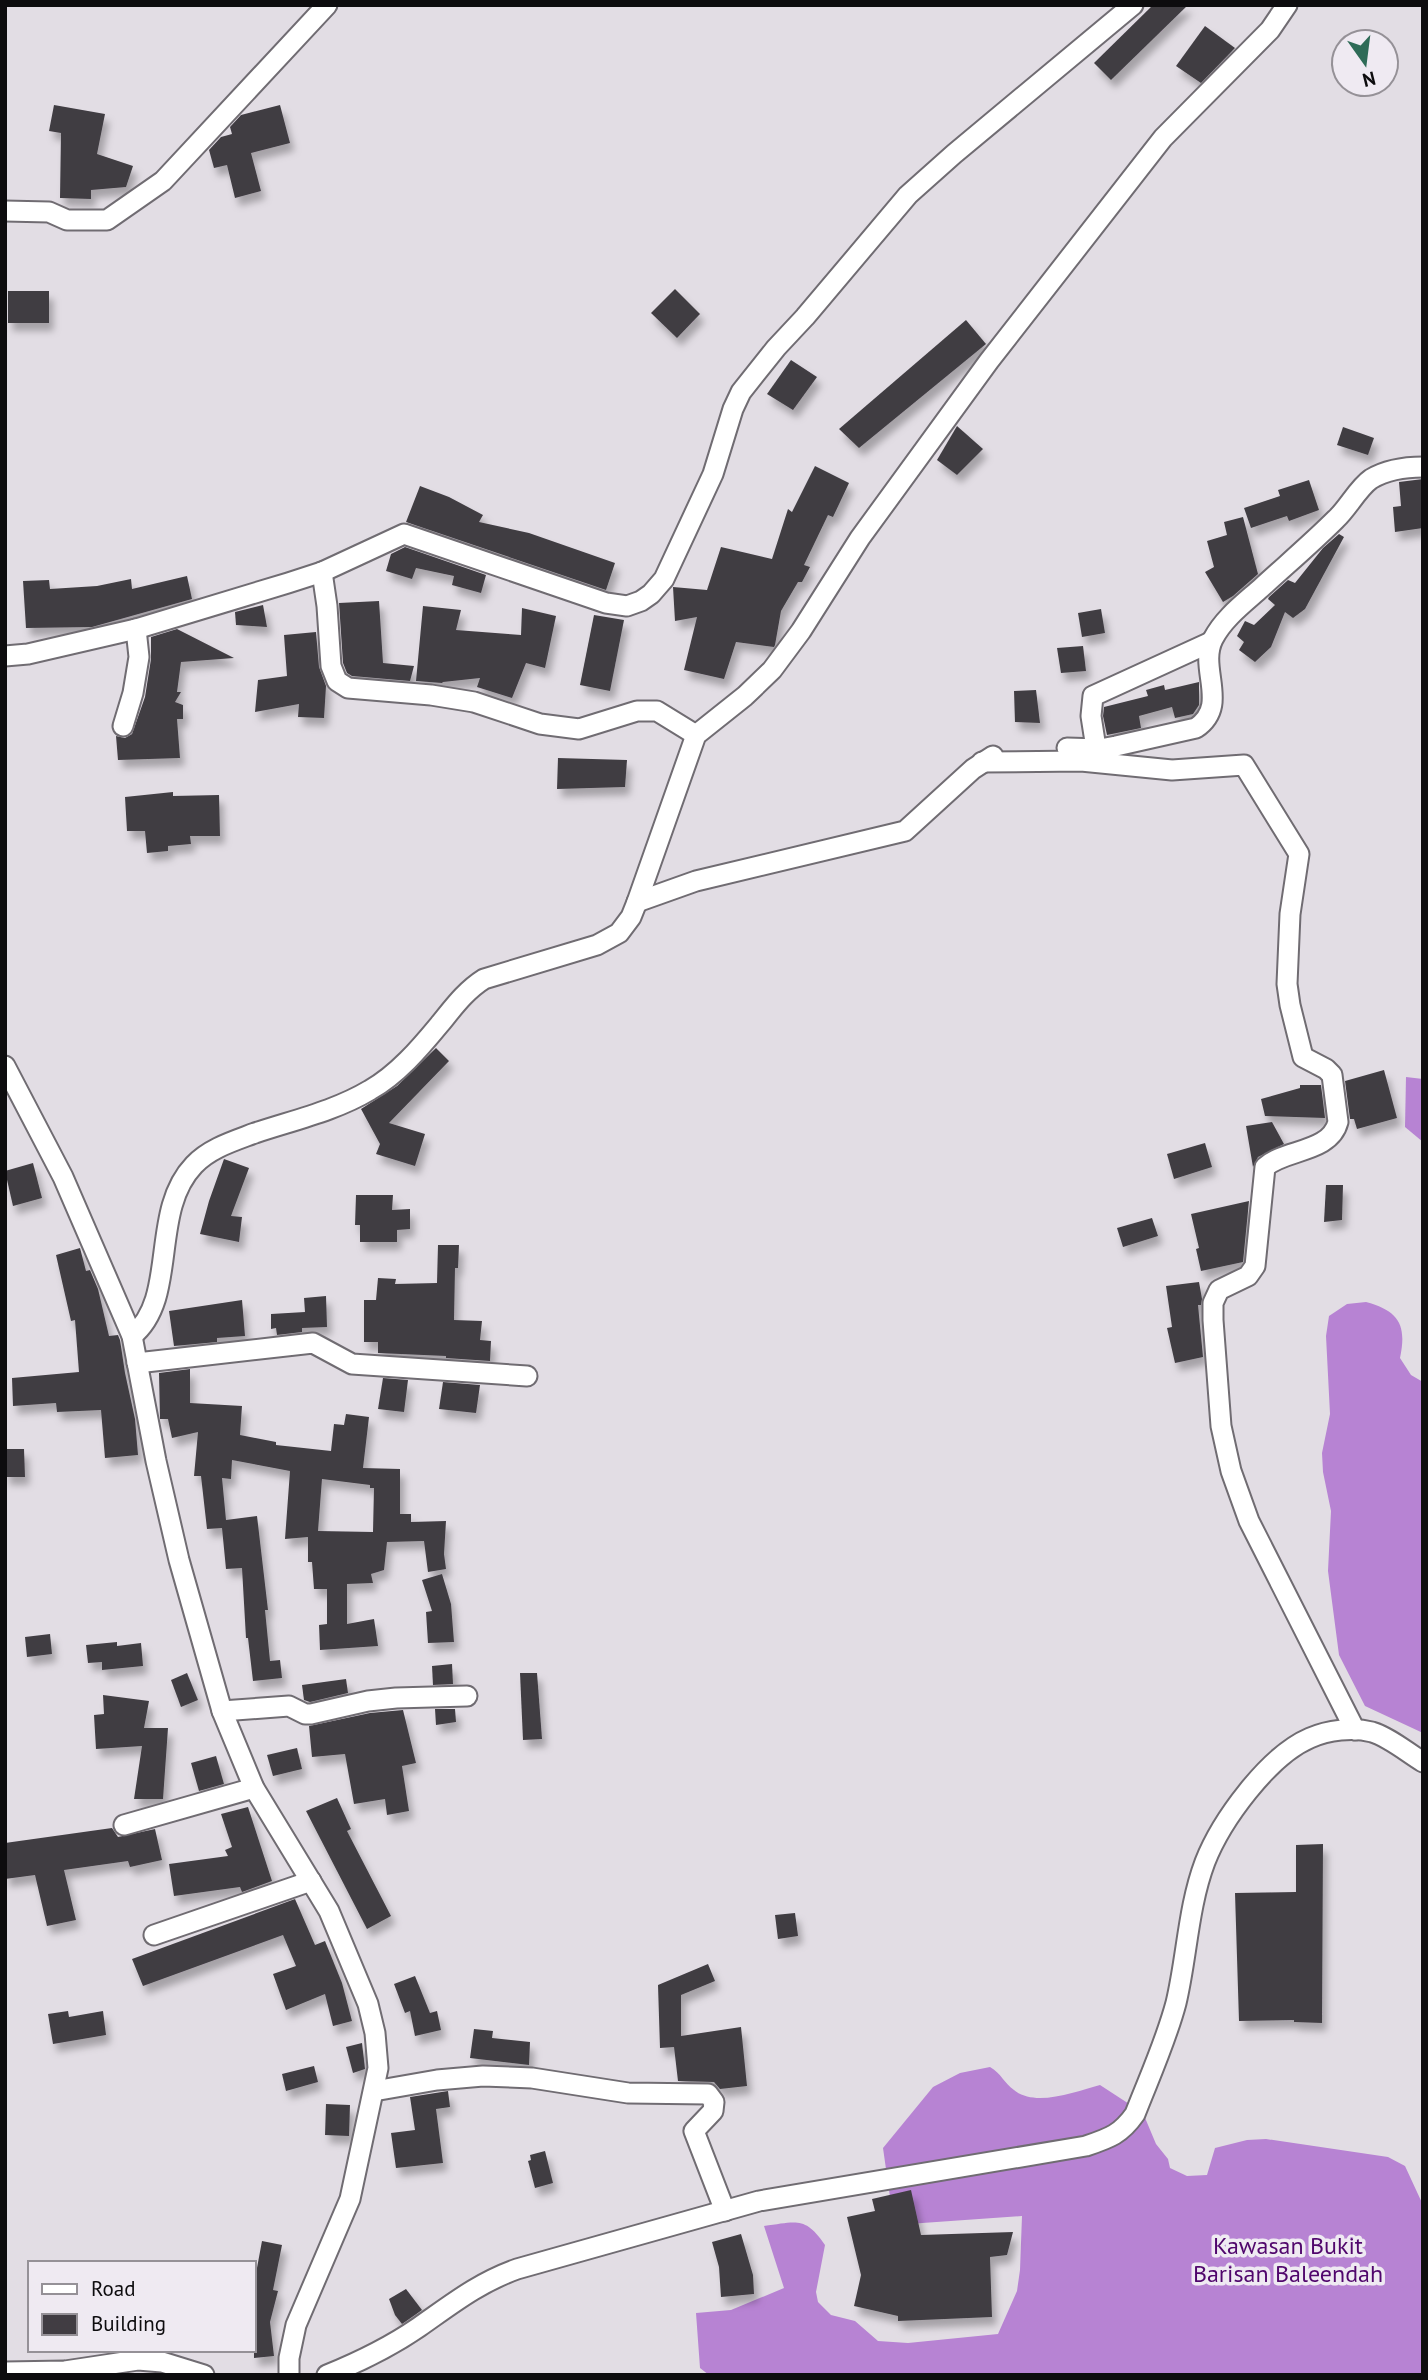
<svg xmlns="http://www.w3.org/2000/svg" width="1428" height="2380" font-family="'PT Sans',sans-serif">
<defs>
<filter id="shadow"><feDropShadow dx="4.5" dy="8" stdDeviation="3.5" flood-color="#0004"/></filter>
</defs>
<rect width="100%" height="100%" fill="#e2dde4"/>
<g fill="#b783d3">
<polygon points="1406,1077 1423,1079 1423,1142 1405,1127"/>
<path d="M1366 1302C1399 1311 1407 1325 1400 1358L1411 1375 1423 1382V1733L1365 1706 1339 1655 1328 1571 1331 1511 1323 1472 1322 1453 1330 1414 1326 1336 1329 1316 1347 1304Z"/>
<path d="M990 2067C1001 2073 1004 2083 1014 2090 1035 2108 1077 2091 1100 2085L1143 2113 1156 2144 1168 2159 1170 2168 1187 2176 1207 2175 1215 2148 1247 2140 1266 2139 1388 2157 1405 2166 1423 2205V2375H709L700 2368 696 2313 731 2310 784 2288 764 2226C797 2222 805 2216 825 2245L816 2292 818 2302 831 2315 855 2321 878 2341 908 2343 998 2334 1017 2291 1020 2270 1022 2216 894 2225 883 2148 933 2087 960 2073Z"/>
</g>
<g fill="#413d43" fill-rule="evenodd" filter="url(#shadow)">
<polygon points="1153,5 1188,5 1111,80 1094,63"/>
<polygon points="1205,26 1235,48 1201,83 1176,66"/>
<polygon points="54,105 105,114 97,154 133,166 126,187 91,190 91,199 60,198 61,133 49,131"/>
<polygon points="280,105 290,143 251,153 261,191 235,198 227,165 214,168 209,150 221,137 232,134 230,127 241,115"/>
<polygon points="675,289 700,314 677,338 651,313"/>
<rect x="8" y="291" width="41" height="32"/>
<polygon points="966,320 986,344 859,448 839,429"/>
<polygon points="791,360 817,377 793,410 767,394"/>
<polygon points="957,426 983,449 957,475 937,460"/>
<polygon points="1343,427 1374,438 1368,455 1337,445"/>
<polygon points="815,466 849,483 833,517 828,515 804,565 810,567 802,582 798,582 781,611 775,645 774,647 736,642 724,679 684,670 697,617 675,621 673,587 707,590 721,547 772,559 788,509 792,512"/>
<polygon points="1423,479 1423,528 1395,532 1393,507 1401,506 1399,482"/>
<polygon points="1309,480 1319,510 1289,521 1287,516 1251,528 1244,508 1280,496 1278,490"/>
<polygon points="420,486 449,497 483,515 479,522 529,533 615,563 606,590 406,522"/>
<polygon points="1243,517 1258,574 1233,596 1223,602 1205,572 1214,567 1207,541 1227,535 1224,522"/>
<polygon points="1339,534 1344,537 1305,609 1293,618 1285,612 1271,647 1255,662 1239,650 1244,642 1237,636 1245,621 1254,625 1275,605 1268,599 1269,597 1288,580 1295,583 1323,548"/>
<polygon points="405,547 486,575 481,593 452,585 454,576 416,568 412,579 386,571 391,554"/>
<polygon points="187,576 192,599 92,627 26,628 23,581 49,580 50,589 97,586 131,579 132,589"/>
<polygon points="379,601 383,663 414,666 410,681 352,676 347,673 343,663 339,603"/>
<polygon points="263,605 267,627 236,625 235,612"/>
<polygon points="423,606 461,610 456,630 521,635 522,608 556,616 545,668 526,663 512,698 477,687 480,678 443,682 442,683 416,681"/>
<polygon points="1101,609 1105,633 1082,637 1078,613"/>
<polygon points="594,615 624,620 610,691 580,685"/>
<polygon points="177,629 234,658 181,662 177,692 181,692 175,702 183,705 183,719 177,719 180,758 118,760 116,736 125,738 132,734 145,697 151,659 151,637"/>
<polygon points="316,632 319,667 326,686 324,718 298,717 299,704 255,712 258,680 287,676 284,635"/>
<polygon points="1083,646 1086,671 1061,673 1057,648"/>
<polygon points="1199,682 1199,705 1193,714 1175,718 1172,707 1139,716 1141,728 1107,735 1103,716 1104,707 1148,696 1146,690 1164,685 1165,690"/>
<polygon points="1036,690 1040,723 1015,722 1014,691"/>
<polygon points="558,758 627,760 625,787 557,789"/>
<polygon points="173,792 173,796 219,795 220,836 190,836 191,844 168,846 168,851 147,853 145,831 127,831 125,797"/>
<polygon points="436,1048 449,1061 389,1123 425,1134 415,1166 376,1154 380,1144 361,1109 397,1086"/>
<polygon points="1384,1070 1397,1118 1357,1129 1354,1119 1350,1119 1345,1081"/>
<polygon points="1300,1085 1321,1085 1325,1118 1265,1116 1261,1099 1300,1088"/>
<polygon points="1272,1122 1284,1144 1258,1157 1253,1167 1246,1126"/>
<polygon points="1205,1143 1212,1167 1174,1179 1167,1154"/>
<polygon points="224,1159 249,1168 231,1216 242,1217 239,1242 200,1234 209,1201"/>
<polygon points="33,1163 42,1198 13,1206 5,1171"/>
<polygon points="1326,1185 1343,1185 1342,1220 1324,1222"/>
<polygon points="356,1195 393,1195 392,1210 410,1209 410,1229 397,1230 397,1242 360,1242 360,1225 355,1225"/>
<polygon points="1249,1201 1243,1262 1201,1271 1196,1249 1199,1248 1191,1214"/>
<polygon points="1152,1218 1158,1236 1123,1247 1117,1228"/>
<polygon points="438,1245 459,1245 458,1268 455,1268 454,1320 482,1321 480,1340 491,1341 490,1361 446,1358 446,1356 378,1353 378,1342 364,1342 364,1300 376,1300 378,1278 396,1279 395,1284 437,1283"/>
<polygon points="80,1248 86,1271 90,1270 98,1289 109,1336 118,1335 120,1340 125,1373 135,1419 138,1455 105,1458 101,1410 57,1412 56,1403 13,1406 12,1378 79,1372 75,1320 71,1321 56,1255"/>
<polygon points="1199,1282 1202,1299 1201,1305 1198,1305 1203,1357 1175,1363 1167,1328 1172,1327 1166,1286"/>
<polygon points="326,1296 327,1327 302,1328 302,1332 277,1335 276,1328 271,1329 271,1314 305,1312 304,1298"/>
<polygon points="242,1300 245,1336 217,1338 217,1342 174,1346 169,1311"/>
<path d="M190 1369V1403L242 1406 240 1435 276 1442V1445L331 1451 334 1424 344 1425 346 1414 369 1417 363 1468 400 1469V1514H411V1522L446 1521 444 1554 446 1569 428 1572 424 1541 387 1542 384 1570 371 1574 373 1583 347 1584V1624L374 1619 378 1646 320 1650 319 1625 327 1624V1589H314L312 1562H308V1537L285 1539 290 1471 232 1460 231 1479 222 1478 226 1520 257 1516 268 1610H265L270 1661 280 1660 282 1678 253 1681 248 1638H246L242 1568 226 1569 222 1528 207 1529 201 1476H194L198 1432 172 1438 168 1419H160L159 1373ZM322 1479 370 1485V1488H374L373 1532 318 1531Z"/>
<polygon points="383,1378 408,1380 404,1412 378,1409"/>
<polygon points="443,1382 480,1385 476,1413 439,1409"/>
<polygon points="5,1449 24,1449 25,1477 5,1477"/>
<polygon points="442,1574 451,1604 454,1642 428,1643 426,1612 432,1611 422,1580"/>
<polygon points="50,1634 52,1654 27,1657 25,1637"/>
<polygon points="117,1642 117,1646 141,1643 143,1666 102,1670 102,1662 88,1663 86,1645"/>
<polygon points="452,1664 453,1684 433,1685 432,1666"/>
<polygon points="187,1673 198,1700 181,1707 171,1680"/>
<polygon points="520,1673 537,1673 542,1739 523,1740"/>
<polygon points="346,1679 348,1693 310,1702 304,1700 302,1685"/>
<polygon points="103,1695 149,1701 144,1728 168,1728 163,1799 134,1799 142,1746 96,1749 94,1715 104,1714"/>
<polygon points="435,1709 455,1709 456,1722 436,1725"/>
<polygon points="403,1710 416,1763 402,1766 409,1811 387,1815 385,1799 354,1804 345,1754 312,1757 309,1726 370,1713"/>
<polygon points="297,1748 302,1769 273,1776 267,1755"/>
<polygon points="216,1756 224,1784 199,1791 191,1763"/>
<polygon points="337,1798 351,1829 347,1831 391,1916 367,1929 306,1811"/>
<polygon points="248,1807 272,1881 242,1892 240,1887 174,1896 169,1864 228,1856 225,1850 232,1847 221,1814"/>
<polygon points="112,1828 118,1837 155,1829 162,1860 130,1867 128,1861 64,1870 76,1920 47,1926 35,1875 5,1879 5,1843"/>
<polygon points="1323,1844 1322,2023 1294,2022 1294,2020 1239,2021 1235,1893 1296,1892 1296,1845"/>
<polygon points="295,1899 315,1945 325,1941 342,1983 352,2021 333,2026 325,1994 286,2010 273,1974 296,1966 283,1935 143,1986 132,1959"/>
<polygon points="795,1913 798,1936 778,1939 775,1915"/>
<polygon points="708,1964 715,1981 681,1995 681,2036 741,2027 747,2086 720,2089 714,2082 678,2081 674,2047 660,2048 658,1985"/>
<polygon points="415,1976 430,2013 437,2011 441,2030 415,2036 410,2011 405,2013 394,1984"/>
<polygon points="68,2011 69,2017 103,2011 106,2035 53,2044 48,2014"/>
<polygon points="474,2029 493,2031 492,2038 530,2042 529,2065 470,2058"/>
<polygon points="362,2043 365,2069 353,2073 346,2047"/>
<polygon points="314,2066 318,2082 286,2091 282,2074"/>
<polygon points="448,2091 450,2107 436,2109 443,2163 396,2168 391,2133 415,2130 410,2097"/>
<polygon points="326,2104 350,2105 349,2136 325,2135"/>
<polygon points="545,2151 553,2183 535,2188 528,2161 531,2160 530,2155"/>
<polygon points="911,2190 921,2235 1013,2232 1007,2255 990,2257 992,2317 898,2321 898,2316 854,2306 861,2275 847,2217 875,2211 872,2199"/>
<polygon points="741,2234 753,2275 754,2294 721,2297 719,2267 712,2242"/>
<polygon points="262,2241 282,2245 273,2290 278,2291 270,2322 274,2356 254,2358 254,2284"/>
<polygon points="406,2289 422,2310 402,2324 395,2315 389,2299"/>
</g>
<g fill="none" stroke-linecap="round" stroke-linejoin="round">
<defs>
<g id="street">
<polyline points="5,211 49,212 67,220 107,220 163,181 327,5"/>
<polyline points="322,572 327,606 331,666 337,681 348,688 431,695 474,702 540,724 579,729 637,711 657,711 696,735"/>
<polyline points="5,656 28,654 136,629 288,583 322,572 404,534 606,603 627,606 641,601 651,594 664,579 713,474 733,409 741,392 776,348 805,317 908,195 954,154 1133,5"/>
<polyline points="123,726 133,693 139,657 136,629"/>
<path d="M1067 748 1100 749 1116 746 1196 728C1230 705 1198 669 1213 639 1224 618 1243 604 1261 588 1286 565 1312 543 1336 519 1348 508 1358 488 1371 479 1386 470 1405 467 1423 467"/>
<polyline points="1096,748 1091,716 1093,696 1211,642"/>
<path d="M982 762 1081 761 1172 770 1244 765 1299 854 1290 914 1287 984 1290 1005 1303 1057 1326 1069 1332 1075 1338 1122C1330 1153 1285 1149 1265 1167L1255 1266 1248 1276 1219 1290 1213 1303V1320L1221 1426 1231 1471 1249 1521 1355 1730"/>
<polyline points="637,902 696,881 905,831 973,769 993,756"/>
<polyline points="5,1066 63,1177 132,1336 156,1461 179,1560 222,1711 254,1788 329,1911 368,2004 375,2033 378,2068 350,2199 296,2325 289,2358 289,2375"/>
<path d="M132 1336C179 1298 149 1212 194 1165 210 1148 234 1141 255 1133 294 1120 335 1111 370 1090 397 1075 420 1048 439 1025 453 1008 465 991 484 979L597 945 619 933 631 917 637 902 696 735 745 696 772 670 801 631 860 538 989 361 1163 138 1270 30 1287 5"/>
<polyline points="137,1363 313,1343 352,1364 527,1376"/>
<polyline points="222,1711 289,1706 305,1714 311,1714 368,1701 396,1698 467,1696"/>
<polyline points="124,1825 254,1788"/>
<polyline points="154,1935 311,1881"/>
<polyline points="374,2091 437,2080 483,2076 532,2078 628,2093 708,2094 714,2102 713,2111 694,2131 725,2211"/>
<polyline points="5,2372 65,2371 138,2360 162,2362 204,2375"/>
<path d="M327 2375C359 2362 390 2347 419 2327 452 2304 478 2283 517 2269L759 2201 1086 2146C1110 2138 1121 2134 1135 2114 1149 2078 1166 2041 1176 2003 1187 1957 1188 1907 1205 1862 1221 1821 1268 1756 1310 1738 1328 1730 1353 1727 1372 1732 1389 1737 1408 1753 1423 1762"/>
</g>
</defs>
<use href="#street" stroke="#706c72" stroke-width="23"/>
<use href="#street" stroke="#fff" stroke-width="19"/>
</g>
<g text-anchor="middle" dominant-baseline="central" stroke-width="7" stroke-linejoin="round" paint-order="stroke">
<g font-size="24" fill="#50066c" stroke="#efeaf2">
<text x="1288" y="2245">Kawasan Bukit<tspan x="1288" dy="28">Barisan Baleendah</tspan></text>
</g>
</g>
<rect width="1428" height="2380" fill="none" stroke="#0d0c0e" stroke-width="14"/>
<rect x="28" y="2261" width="228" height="91" fill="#efeaf2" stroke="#959197" stroke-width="2"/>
<rect x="42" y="2284" width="35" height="10" fill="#ffffff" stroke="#959197" stroke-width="2"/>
<text x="91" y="2296" font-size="21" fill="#0d0c0e">Road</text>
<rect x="42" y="2314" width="35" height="21" fill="#413d43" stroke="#959197" stroke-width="2"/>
<text x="91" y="2331" font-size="21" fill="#0d0c0e">Building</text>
<g transform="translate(1365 63) rotate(166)"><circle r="33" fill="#efeaf2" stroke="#959197" stroke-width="2"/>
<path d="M0-5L12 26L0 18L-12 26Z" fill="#2e6b57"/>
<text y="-10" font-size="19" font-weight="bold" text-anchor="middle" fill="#0d0c0e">N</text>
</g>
</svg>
